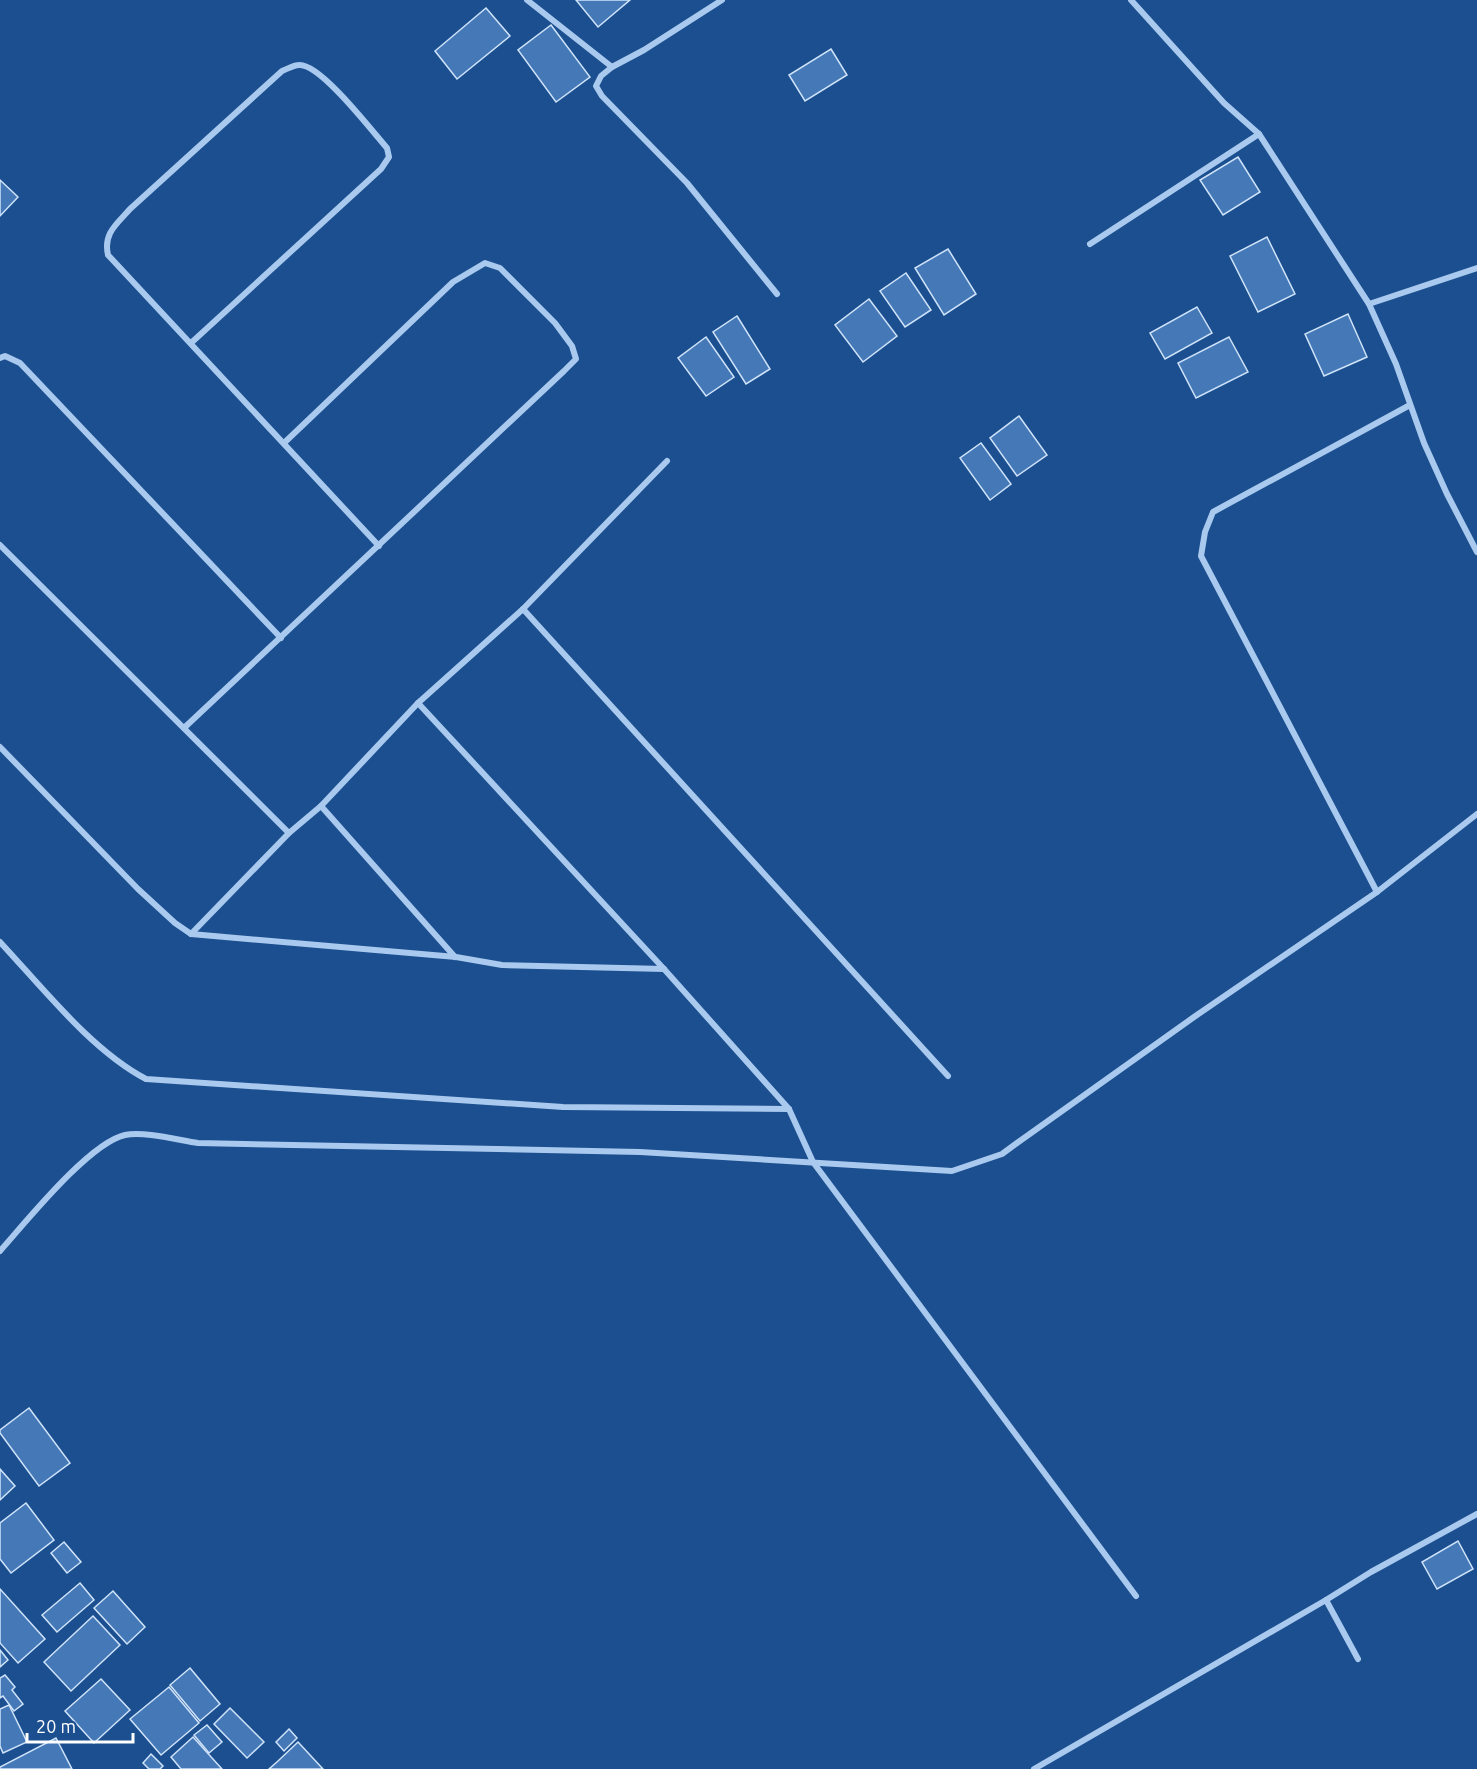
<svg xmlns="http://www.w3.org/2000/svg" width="1477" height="1769" font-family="Ubuntu,sans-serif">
<rect width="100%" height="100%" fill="#1b4f8f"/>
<g fill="#4478b7" stroke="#cfe3fa" stroke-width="1.5">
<polygon points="576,0 630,0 598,27"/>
<polygon points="486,8 510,36 457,79 435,51"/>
<polygon points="551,25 590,77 556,102 518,50"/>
<polygon points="831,49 847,75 805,101 789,75"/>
<polygon points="1238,157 1260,192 1223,215 1200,180"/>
<polygon points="0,180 18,197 0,216"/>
<polygon points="1267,237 1295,294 1258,312 1230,256"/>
<polygon points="948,249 976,294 944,315 915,268"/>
<polygon points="906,273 931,310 905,327 880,291"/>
<polygon points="869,299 897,336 863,362 835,325"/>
<polygon points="1197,307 1212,333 1165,359 1150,333"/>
<polygon points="1348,314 1367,357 1324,376 1305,334"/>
<polygon points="737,316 770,369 746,384 713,332"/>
<polygon points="706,337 734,377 706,396 678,358"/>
<polygon points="1229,337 1248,372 1196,398 1178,363"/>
<polygon points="1019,416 1047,455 1017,476 990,438"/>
<polygon points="981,443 1011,484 990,500 960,458"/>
<polygon points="29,1408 70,1463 39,1486 0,1433 0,1430"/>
<polygon points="0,1469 15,1486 0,1500"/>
<polygon points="26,1503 54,1540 11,1573 0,1559 0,1523"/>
<polygon points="1458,1541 1473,1569 1437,1589 1422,1562"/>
<polygon points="64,1542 81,1562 67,1573 51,1553"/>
<polygon points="80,1583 94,1600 57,1632 42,1615"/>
<polygon points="0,1589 45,1639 18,1663 0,1643"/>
<polygon points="113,1591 145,1627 127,1644 94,1608"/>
<polygon points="93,1616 120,1645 71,1691 44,1662"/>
<polygon points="0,1650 8,1660 0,1667"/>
<polygon points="190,1668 220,1704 200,1721 170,1685"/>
<polygon points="5,1675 15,1687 12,1690 23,1704 14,1711 3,1696 0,1698 0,1678"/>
<polygon points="101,1679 130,1710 94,1743 65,1711"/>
<polygon points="169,1687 199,1723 161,1755 130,1719"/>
<polygon points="9,1705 27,1742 3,1753 0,1746 0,1709"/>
<polygon points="230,1708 264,1742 247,1758 214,1724"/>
<polygon points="207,1725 222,1742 209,1753 194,1735"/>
<polygon points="289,1729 297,1738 284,1751 276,1742"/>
<polygon points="193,1737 222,1769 181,1769 171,1757"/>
<polygon points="56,1738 72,1769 0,1769 0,1767"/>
<polygon points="298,1742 323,1769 269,1769 278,1761"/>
<polygon points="151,1754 163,1766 160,1769 149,1769 143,1763"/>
</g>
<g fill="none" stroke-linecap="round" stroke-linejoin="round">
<g stroke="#a9c9ee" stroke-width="6">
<polyline points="527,0 612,67"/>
<polyline points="722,0 644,50 612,67 601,76 596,86 602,96 687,183 777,294"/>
<polyline points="1131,0 1224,103 1259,134 1369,304 1396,364 1424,443 1447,494 1477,552"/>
<polyline points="1090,244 1259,134"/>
<polyline points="1369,304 1477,268"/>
<path d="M191 343 381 169 389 157 387 148C372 131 320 63 299 65 294 65 287 69 282 71L130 209C117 224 103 233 108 255L379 546"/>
<polyline points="0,358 5,356 20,363 281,638"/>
<polyline points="0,545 289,833"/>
<polyline points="523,609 948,1076"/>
<polyline points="418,703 664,969 789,1109 813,1162 1136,1596"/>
<polyline points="184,728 564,371 576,359 572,346 555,323 500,268 485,263 453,282 284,443"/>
<polyline points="0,747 138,889 175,923 191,934 456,957 502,965 664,969"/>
<polyline points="321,806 455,957"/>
<polyline points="1377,892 1201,556 1205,532 1213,512 1410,405"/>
<polyline points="191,934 289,833 321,806 418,703 523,609 667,461"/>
<path d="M0 942C43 988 91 1050 146 1079L563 1107 789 1109"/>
<path d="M0 1251C26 1222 89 1143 125 1135 144 1131 178 1140 198 1143L640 1152 952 1171 1002 1154 1017 1143 1194 1017 1377 892 1477 814"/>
<polyline points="1358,1659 1326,1600 1371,1572 1477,1514"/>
<polyline points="1034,1769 1326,1600"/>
</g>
</g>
<path d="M27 1733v9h106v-9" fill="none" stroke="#ffffff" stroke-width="3"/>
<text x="36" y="1733" font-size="18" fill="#ffffff" stroke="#1b4f8f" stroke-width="4.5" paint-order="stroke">20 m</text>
</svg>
